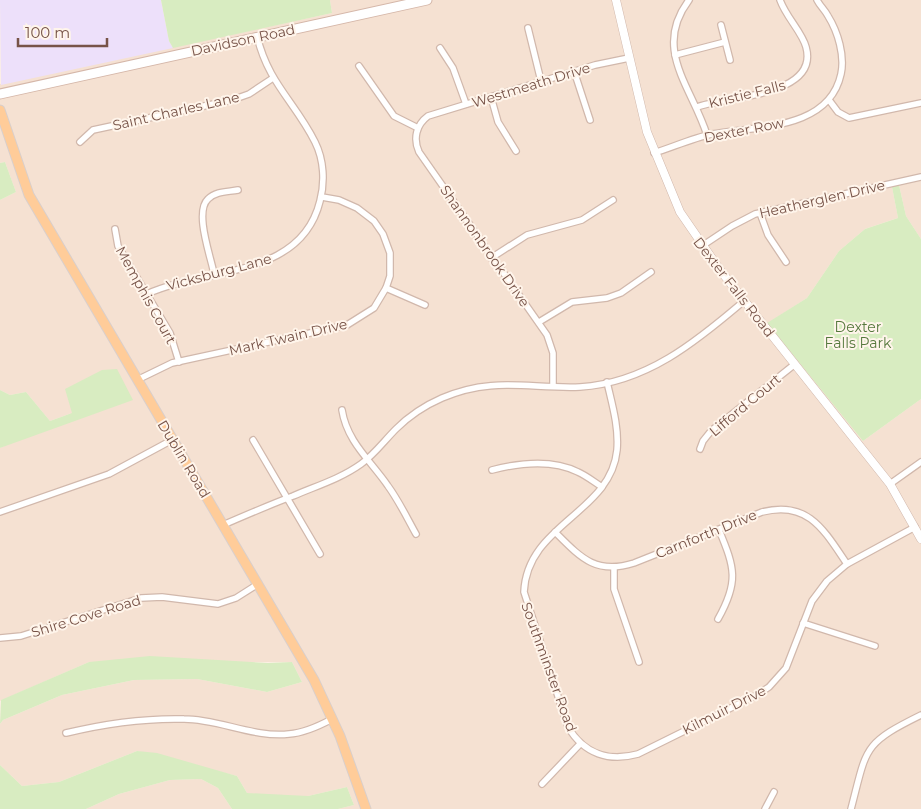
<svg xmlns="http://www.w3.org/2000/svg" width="921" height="809" font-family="Montserrat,sans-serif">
<rect width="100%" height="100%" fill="#fdf0e4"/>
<g fill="#f5e1d2">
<polygon points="330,0 921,0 921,239 906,216 899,185 892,187 898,218 865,229 839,251 807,298 768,323 863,441 921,399 921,809 338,809 354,805 347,787 308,796 263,796 247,793 237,776 137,751 59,782 22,786 0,765 0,724 3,720 62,695 134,680 197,679 267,692 302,682 292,662 89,662 0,701 0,448 72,413 50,421 26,392 10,395 0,390 0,200 16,192 5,162 0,163 0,84 332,13"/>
<polygon points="201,779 218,788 232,809 86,809 119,794 170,780"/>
</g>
<polygon fill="#ede0fa" points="0,0 161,0 169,41 173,48 1,85"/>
<g fill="#d8ecc1">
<polygon points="161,0 330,0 332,13 173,48 169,41"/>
<polygon points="5,162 16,192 0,200 0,163"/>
<polygon points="899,185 906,216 921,239 921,399 863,441 767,323 807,298 839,251 865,229 898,218 892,187"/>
<polygon points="117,369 133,400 0,448 0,390 10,395 26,392 50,421 72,413 65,389 102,370"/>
<polygon points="150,656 268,663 292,662 302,682 267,692 197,679 134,680 62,695 3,720 0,724 1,700 89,662"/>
<polygon points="137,751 157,753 237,776 247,793 308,796 347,787 354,805 338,809 232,809 218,788 201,779 170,780 119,794 86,809 0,809 0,765 22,786 59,782"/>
</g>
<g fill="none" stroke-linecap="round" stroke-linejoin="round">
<defs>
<g id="minor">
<path d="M689 0C652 49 692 87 707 135"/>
<polyline points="721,25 730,60"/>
<polyline points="528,28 541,81"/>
<polyline points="440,48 453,68 466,104"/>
<polyline points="675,55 725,42"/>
<polyline points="359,66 394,116 418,128"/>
<polyline points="574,71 590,120"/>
<polyline points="491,97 498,122 516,151"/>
<polyline points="829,100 838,112 849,118 921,103"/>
<path d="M697 107C725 96 820 97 806 47 802 32 786 17 780 0"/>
<polyline points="80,142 93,130 232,100 249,94 273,78"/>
<path d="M654 153C673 147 693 138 712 134 757 126 829 130 841 74 845 56 838 32 828 16 825 10 820 6 817 0"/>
<polyline points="760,213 768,235 786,262"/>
<polyline points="115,229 118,246 170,333 179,362"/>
<polyline points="702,246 732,226 755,214 921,177"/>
<polyline points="491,258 527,235 582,220 613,200"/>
<path d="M214 274C211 257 194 212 208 199 216 191 228 192 238 190"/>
<polyline points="386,288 425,305"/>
<path d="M147 294C206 267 301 279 320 201 325 182 324 160 315 142 295 102 268 83 257 36"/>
<polyline points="539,322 572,302 607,298 621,293 651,272"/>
<polyline points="137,380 172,363 347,325 374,308 386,288 390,276 390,253 383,234 374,221 357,208 339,200 322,197"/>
<path d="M607 382C612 404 619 427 617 450 611 513 527 524 524 592L568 727C584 754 609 762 638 754L757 695 769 687 786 668 812 601 827 581 847 564 915 527"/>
<path d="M553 386V353L547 335 419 152C413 139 416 125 428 116L595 65 629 58"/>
<path d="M342 410C347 442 371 461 388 486 399 501 407 518 416 534"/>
<polyline points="253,440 320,554"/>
<polyline points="700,449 703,441 711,431 795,364"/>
<path d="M492 470C519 463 552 459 578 472 587 476 594 482 602 487"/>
<polyline points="890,484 921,462"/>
<polyline points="0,512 109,474 172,440"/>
<path d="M223 525C246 515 269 505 293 496 316 486 340 479 361 464 374 455 384 441 396 429 408 417 426 405 442 398 493 376 529 389 580 387 646 383 696 342 744 301"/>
<path d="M555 532C581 558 596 575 634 563L762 512C808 500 824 530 847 564"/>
<polyline points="614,567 614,589 639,662"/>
<path d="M718 619C739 582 735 568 719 530"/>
<polyline points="803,623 875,646"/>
<polyline points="0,638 21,636 141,598 162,597 218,604 236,598 258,584"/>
<path d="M66 733C103 724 145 718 184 719 219 719 254 738 289 734 304 733 319 726 332 719"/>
<polyline points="542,784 580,744"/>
<polyline points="765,809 774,792"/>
<path d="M851 809C867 748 862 744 921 715"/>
</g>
<polyline id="tertiary" points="616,0 647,132 680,212 720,270 890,484 921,539"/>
<polyline id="secondary" points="0,94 427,0"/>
<polyline id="primary" points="0,110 29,195 314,680 340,736 366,809"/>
</defs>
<use href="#minor" stroke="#d1b8ac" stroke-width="8"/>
<use href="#tertiary" stroke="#d1b8ac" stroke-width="9"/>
<use href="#secondary" stroke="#d5b7a9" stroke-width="11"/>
<use href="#primary" stroke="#d9cfcc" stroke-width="11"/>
<use href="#minor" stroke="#fff" stroke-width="5.5"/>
<use href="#tertiary" stroke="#fff" stroke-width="8"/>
<use href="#secondary" stroke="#fff" stroke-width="9"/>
<use href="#primary" stroke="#fc9" stroke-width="9"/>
</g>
<g text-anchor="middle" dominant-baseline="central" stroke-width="4" stroke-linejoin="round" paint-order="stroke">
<g font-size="14" fill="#775348" stroke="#fff5eb">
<text transform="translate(243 40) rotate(-12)">Davidson Road</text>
<text transform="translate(531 85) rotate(-17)">Westmeath Drive</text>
<text transform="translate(747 94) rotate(-14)">Kristie Falls</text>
<text transform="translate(176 111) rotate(-13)">Saint Charles Lane</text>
<text transform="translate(744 130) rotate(-11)">Dexter Row</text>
<text transform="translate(822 199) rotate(-13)">Heatherglen Drive</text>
<text transform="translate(485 246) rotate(55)">Shannonbrook Drive</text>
<text transform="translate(219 272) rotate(-15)">Vicksburg Lane</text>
<text transform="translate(734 287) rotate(52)">Dexter Falls Road</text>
<text transform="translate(146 295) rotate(61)">Memphis Court</text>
<text transform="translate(288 337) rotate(-13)">Mark Twain Drive</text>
<text transform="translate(745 405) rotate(-40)">Lifford Court</text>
<text transform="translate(184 459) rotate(59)">Dublin Road</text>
<text transform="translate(706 534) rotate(-22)">Carnforth Drive</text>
<text transform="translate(86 616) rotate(-17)">Shire Cove Road</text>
<text transform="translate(549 667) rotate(70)">Southminster Road</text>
<text transform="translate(724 710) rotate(-27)">Kilmuir Drive</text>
</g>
<g font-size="14" fill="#55783c" stroke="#fff5eb">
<text x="858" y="327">Dexter<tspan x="858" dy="16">Falls Park</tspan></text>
</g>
</g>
<path d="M18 38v8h89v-8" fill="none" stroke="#775348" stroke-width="2.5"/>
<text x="25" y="38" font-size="15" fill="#775348" stroke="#fff5eb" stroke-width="4" paint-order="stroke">100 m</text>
</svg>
